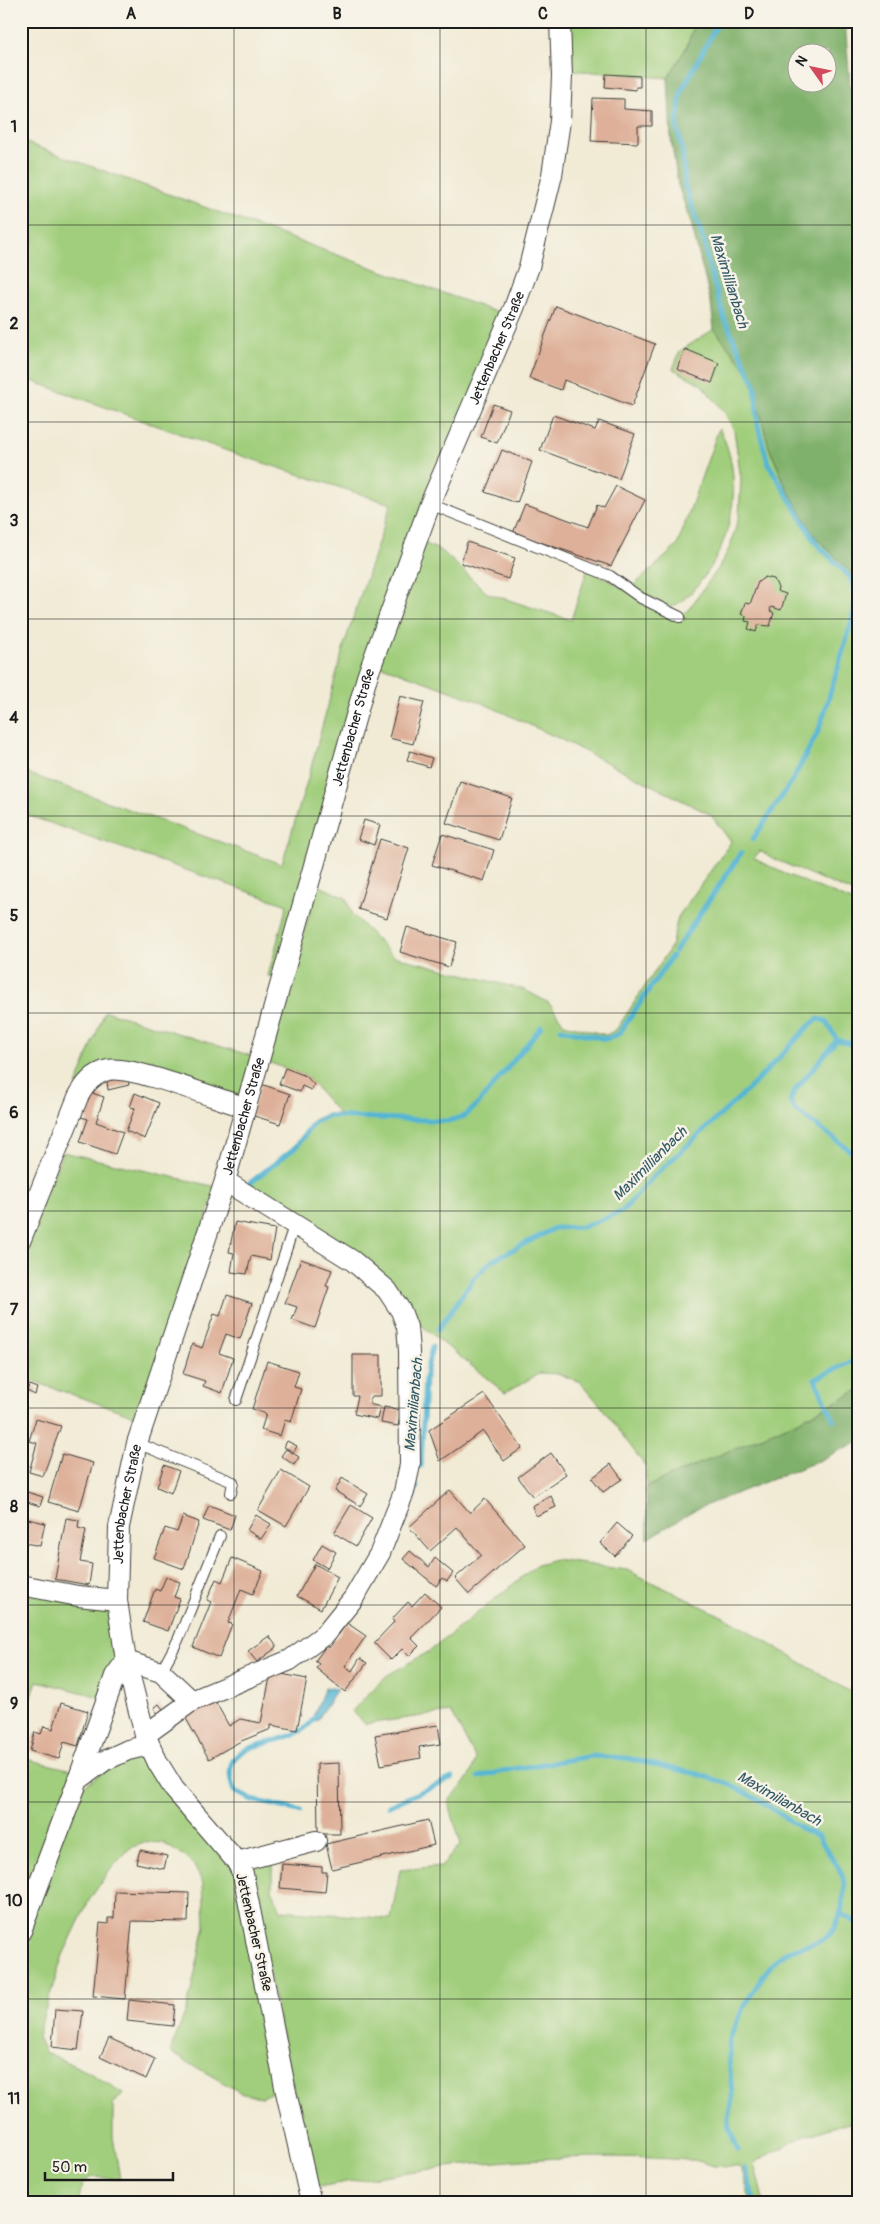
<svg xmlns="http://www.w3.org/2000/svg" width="880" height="2224" font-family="Pangolin,sans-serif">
<rect width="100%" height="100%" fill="#f7f3e8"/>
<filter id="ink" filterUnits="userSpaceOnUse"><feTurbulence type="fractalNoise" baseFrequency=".02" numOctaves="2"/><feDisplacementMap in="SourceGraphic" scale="10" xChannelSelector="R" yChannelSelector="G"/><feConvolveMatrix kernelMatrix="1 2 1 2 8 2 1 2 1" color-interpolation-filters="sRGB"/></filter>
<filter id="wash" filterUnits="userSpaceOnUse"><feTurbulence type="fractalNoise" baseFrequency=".0096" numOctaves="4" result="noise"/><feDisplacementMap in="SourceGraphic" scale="20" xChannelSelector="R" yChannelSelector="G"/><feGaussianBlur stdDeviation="1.12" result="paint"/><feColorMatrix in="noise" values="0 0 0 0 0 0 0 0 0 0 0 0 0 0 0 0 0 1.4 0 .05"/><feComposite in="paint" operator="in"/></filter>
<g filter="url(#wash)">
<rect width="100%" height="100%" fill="#f1ebd5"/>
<g fill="#a0ce7c" stroke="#5e754c">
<polygon points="567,21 696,21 686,48 668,78 569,70"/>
<polygon points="21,141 504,315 482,363 276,977 268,976 287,905 21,813 21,771 282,864 309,775 345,642 391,504 236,454 21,377"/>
<polygon points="714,329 750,374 769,447 787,489 816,538 848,569 859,586 859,895 774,859 760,851 754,858 783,873 859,904 859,1390 798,1421 646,1487 646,1467 601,1406 580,1382 559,1374 540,1373 505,1393 246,1184 294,1146 313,1120 327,1114 339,1114 306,1076 265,1061 318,885 346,898 352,914 393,956 525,990 549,1003 564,1024 606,1035 616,1030 671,947 678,917 731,842 711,815 558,738 478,701 379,665 422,542 443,552 487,593 571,620 588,568 628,591 656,611 676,619 688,610 718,569 730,547 739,516 741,479 734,430 723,410 701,384 673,369 680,351"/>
<path d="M719 428C744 474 735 535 704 577 694 590 685 601 670 608L632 587 677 546Z"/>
<polygon points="105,1011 252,1056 240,1098 129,1063 76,1086"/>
<polygon points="63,1152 217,1187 138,1417 21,1377 21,1255"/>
<path d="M555 1560 627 1570 728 1619 859 1697V2119L799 2138 754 2163 764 2203H751L741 2167C733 2167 723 2167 715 2166 706 2164 698 2160 689 2160 565 2151 436 2164 314 2188L248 1872 252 1864 272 1858V1890L281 1910 391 1919 400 1870 441 1866 461 1844 448 1801C461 1788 471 1777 476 1759L451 1712 365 1724 352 1711 386 1676 430 1651 537 1565Z"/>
<path d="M21 1590 107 1605C127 1632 112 1669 104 1698L37 1681 21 1728Z"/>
<polygon points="131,1754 145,1757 235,1870 278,2089 262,2097 243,2094 170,2052 188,2005 205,1926 203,1883 193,1864 184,1856 163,1843 147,1842 130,1848 108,1872 88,1902 63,1955 43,2017 38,2037 45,2052 88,2072 123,2093 113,2105 113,2137 120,2179 91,2177 82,2185 78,2203 21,2203 21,1942 77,1790"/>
<polygon points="21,1758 77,1771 21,1920"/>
</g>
<g fill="#80b16c" stroke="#4e6644" fill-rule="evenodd">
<path d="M696 21H845L851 98 859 140V586L848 569 816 538 787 489 769 447 750 374 714 329 711 303 691 223 678 185 671 138 668 78 686 48ZM798 52H828V82H798Z"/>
<polygon points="859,1390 859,1441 816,1462 694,1510 648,1539 646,1487 798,1421"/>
</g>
<polygon fill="#54b5d3" stroke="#386878" points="325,1687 337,1689 317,1721 312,1719"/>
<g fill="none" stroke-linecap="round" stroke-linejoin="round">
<g stroke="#54b5d3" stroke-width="5">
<polyline points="719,21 681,92 677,126 682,149 685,187 705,244 707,259 725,320 755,385 758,425 768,463 816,543 836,563"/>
<polyline points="839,566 859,586"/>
<polyline points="753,839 792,781 819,730 852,621 856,597 850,577"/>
<polyline points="675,951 741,853"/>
<polyline points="561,1029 606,1039 619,1034 672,956"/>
<polyline points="837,1040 796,1089 790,1100 795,1110 859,1157"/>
<polyline points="250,1183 296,1147 314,1122 328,1116 448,1121 465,1116 478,1104 541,1027"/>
<polyline points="438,1330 474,1278 493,1260 555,1228 583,1227 623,1211 651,1179 753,1085 808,1027 818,1019 826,1021 837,1040 850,1044 859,1030"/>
<polyline points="834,1420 815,1379 859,1358"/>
<polyline points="421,1466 425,1378 432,1347"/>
<polyline points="411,1503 417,1487"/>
<path d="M478 1777 513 1769 592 1756 626 1758 697 1774 729 1784 764 1803 803 1830 819 1836C825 1853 844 1867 844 1886 844 1903 839 1933 822 1940 806 1947 790 1947 777 1959 762 1973 731 2026 729 2045 728 2063 732 2081 732 2099 732 2106 727 2114 728 2121 728 2130 735 2141 738 2150"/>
<polyline points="389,1806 452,1778"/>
<path d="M300 1811 252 1800 234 1791C211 1729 296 1756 316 1715"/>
<polyline points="840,1913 859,1924"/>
<polyline points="745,2169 755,2203"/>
</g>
</g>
<g id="blocks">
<g fill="#deb099">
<polygon points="606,74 640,76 640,87 636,87 636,90 605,87"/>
<polygon points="593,98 624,99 624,109 652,111 652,126 638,126 638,143 591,141"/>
<polygon points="556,306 655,344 632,406 564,380 561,390 529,378"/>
<polygon points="685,349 719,363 712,383 677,369"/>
<polygon points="493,404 510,410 497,443 481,437"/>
<polygon points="553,415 595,430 599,421 635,434 619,479 540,450"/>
<polygon points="502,450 532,462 517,503 485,492"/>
<polygon points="616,486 645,500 611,566 513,533 525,504 588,527 597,505 604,508"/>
<polygon points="467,542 515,558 508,579 461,563"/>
<polygon points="765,577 774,579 778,588 777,591 786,594 781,610 771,607 770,611 774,613 770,626 758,625 756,632 748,629 750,622 745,621 746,616 741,614 745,603 750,604 758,582"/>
<polygon points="400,696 424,702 413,744 389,738"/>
<polygon points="410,751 432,758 429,767 407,760"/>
<polygon points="460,781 512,798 499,840 446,823"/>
<polygon points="364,820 380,825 374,845 358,839"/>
<polygon points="442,834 494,850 484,881 432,865"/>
<polygon points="380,839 409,848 387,918 358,909"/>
<polygon points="407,927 457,942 449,967 400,952"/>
<polygon points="285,1068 306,1076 314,1085 311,1090 302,1086 300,1092 279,1084"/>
<polygon points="127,1077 129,1085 108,1090 107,1081"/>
<polygon points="261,1084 290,1094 280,1124 251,1115"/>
<polygon points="89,1092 104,1097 96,1122 123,1132 115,1154 80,1142 88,1119 81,1117"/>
<polygon points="135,1093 159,1103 145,1139 126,1131 135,1108 130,1107"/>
<polygon points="235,1222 275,1229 270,1260 251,1256 247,1274 231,1272 234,1253 229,1252"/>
<polygon points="301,1259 332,1270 326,1286 329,1287 315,1328 292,1320 297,1307 285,1303"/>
<polygon points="227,1295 252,1303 240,1339 226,1334 219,1353 233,1358 222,1393 203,1386 205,1381 183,1374 192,1344 202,1348 214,1314 220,1316"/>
<polygon points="353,1355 381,1355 381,1396 371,1396 369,1404 380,1407 377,1419 354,1414 358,1396 353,1396"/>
<polygon points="267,1361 299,1371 294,1387 301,1389 291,1422 285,1420 280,1436 261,1430 266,1414 252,1409"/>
<polygon points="29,1385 37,1388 35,1395 27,1391"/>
<polygon points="484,1394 522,1448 504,1461 483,1431 440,1461 429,1430"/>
<polygon points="384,1407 401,1410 398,1426 381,1423"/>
<polygon points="36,1419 61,1426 43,1476 29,1472 37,1443 29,1441"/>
<polygon points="287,1441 297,1446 294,1452 284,1447"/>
<polygon points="286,1449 299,1457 294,1465 281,1456"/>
<polygon points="551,1453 566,1474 533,1497 518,1477"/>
<polygon points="62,1454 93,1463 79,1511 48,1502"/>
<polygon points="611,1464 622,1479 603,1492 592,1478"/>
<polygon points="164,1465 179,1471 171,1493 157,1487"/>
<polygon points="281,1470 309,1487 286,1526 258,1510"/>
<polygon points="342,1478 368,1494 360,1506 335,1491"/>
<polygon points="21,1490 43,1497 40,1506 21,1500"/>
<polygon points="450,1490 470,1513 485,1499 525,1545 469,1594 455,1578 481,1555 457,1527 430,1551 409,1527"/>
<polygon points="551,1496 556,1507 536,1516 532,1506"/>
<polygon points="209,1505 235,1515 230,1530 203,1520"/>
<polygon points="351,1505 372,1518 356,1546 334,1533"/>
<polygon points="256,1515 271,1524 261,1539 247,1530"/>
<polygon points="183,1516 199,1522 184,1569 154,1558 165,1528 177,1532"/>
<polygon points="66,1518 79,1520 78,1528 86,1530 80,1562 92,1564 89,1585 55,1579"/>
<polygon points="28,1519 45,1523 40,1546 21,1542 22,1524 27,1525"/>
<polygon points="617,1523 632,1536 615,1556 600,1543"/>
<polygon points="322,1544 336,1552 327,1568 313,1560"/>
<polygon points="410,1551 429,1567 435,1558 453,1573 447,1581 442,1578 436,1586 403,1559"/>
<polygon points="232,1558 263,1571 253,1594 241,1589 228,1623 232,1624 219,1658 193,1647 211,1602 207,1600 216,1579 222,1582"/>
<polygon points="315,1564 338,1577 321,1609 297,1596"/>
<polygon points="166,1577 180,1582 174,1597 180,1599 168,1631 143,1622 155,1589 160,1591"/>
<polygon points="425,1592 441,1607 411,1638 419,1646 409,1656 402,1649 391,1660 374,1643 394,1622 392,1619 408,1602 412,1606"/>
<polygon points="347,1623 366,1636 345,1666 352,1671 360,1658 367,1663 345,1692 316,1668 319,1664 315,1661 326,1646 329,1648"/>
<polygon points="269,1636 277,1647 257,1662 248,1651"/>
<polygon points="271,1672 307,1679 297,1730 271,1725 271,1729 239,1742 209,1759 184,1715 214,1699 229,1726 240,1719 261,1723"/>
<polygon points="61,1703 88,1711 78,1746 64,1742 59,1759 30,1751 35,1732 41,1734 44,1726 53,1729"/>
<polygon points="159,1704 165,1712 159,1716 154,1708"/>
<polygon points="438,1725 441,1744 419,1747 421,1758 381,1765 375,1735"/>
<polygon points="339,1763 340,1834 318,1834 317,1764"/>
<polygon points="428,1820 434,1845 332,1869 326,1844"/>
<polygon points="140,1850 167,1856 164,1869 136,1863"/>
<polygon points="282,1864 322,1867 322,1872 327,1872 325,1892 280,1888"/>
<polygon points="115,1891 189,1893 188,1922 132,1921 125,1999 93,1996 100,1923 108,1924 108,1918 114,1918"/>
<polygon points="129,2000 175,2005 173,2026 127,2021"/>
<polygon points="55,2009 83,2011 78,2050 52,2047"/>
<polygon points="109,2038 155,2059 146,2079 100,2057"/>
</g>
</g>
</g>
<g filter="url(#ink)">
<use href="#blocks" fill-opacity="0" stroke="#3c3b38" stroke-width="1"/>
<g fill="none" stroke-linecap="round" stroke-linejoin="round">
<defs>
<g id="service">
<polyline points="430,504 610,576 641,598 680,617"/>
<polyline points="236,1400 295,1223"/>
<polyline points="137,1443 233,1482 231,1493"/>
<polyline points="161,1672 178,1640 220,1536"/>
</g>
<g id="minor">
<path d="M21 1239 78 1097C85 1084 93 1074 108 1070 131 1065 217 1099 244 1107"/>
<polyline points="21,1585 78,1596 117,1600"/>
<polyline points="145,1735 192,1701 290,1660 324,1635 353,1599 380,1553 404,1492 410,1465 409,1351 407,1327 401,1311 387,1290 353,1261 225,1181"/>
<polyline points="78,1780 115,1676 126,1661 161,1672 192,1701"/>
<polyline points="237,1862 316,1841"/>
<polyline points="21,1931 78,1780 104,1761 128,1750 149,1745"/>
<path id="s1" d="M311 2203 286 2092 243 1874 237 1862 174 1789 158 1763 145 1735 126 1661 117 1600 119 1527 137 1443 225 1181 367 677 430 504 514 308 529 267 552 175 560 121 562 76 560 21"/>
</g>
</defs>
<use href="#service" stroke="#3c3b38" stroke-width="12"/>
<use href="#minor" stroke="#3c3b38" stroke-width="22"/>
<use href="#service" stroke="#fff" stroke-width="10"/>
<use href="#minor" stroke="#fff" stroke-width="20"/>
</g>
</g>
<path fill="none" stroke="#1c1c1c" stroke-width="1" stroke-opacity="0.55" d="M234 21V2203M440 21V2203M646 21V2203M21 225H859M21 422H859M21 619H859M21 816H859M21 1013H859M21 1211H859M21 1408H859M21 1605H859M21 1802H859M21 1999H859"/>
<g text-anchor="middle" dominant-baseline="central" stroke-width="5" stroke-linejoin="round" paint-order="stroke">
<g font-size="14" fill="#1c1c1c" stroke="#f7f3e8">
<text stroke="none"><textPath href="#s1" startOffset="1958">Jettenbacher Straße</textPath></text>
<text stroke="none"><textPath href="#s1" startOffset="1552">Jettenbacher Straße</textPath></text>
<text stroke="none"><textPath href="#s1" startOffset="1148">Jettenbacher Straße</textPath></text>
<text stroke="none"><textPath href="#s1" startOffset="742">Jettenbacher Straße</textPath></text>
<text transform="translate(254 1932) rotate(77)">Jettenbacher Straße</text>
</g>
<g font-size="15" font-style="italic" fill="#325965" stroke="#f7f3e8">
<text transform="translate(729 281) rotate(73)">Maximillianbach</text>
<text transform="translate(650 1164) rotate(-45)">Maximillianbach</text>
<text transform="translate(414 1405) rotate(-85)">Maximilianbach</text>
<text transform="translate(779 1799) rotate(30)">Maximilianbach</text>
</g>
</g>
<rect width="880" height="2224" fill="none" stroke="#f7f3e8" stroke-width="55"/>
<g transform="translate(812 68) rotate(303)"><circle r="24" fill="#f7f3e8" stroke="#9f9d96"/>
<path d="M0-4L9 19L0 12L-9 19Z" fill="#d1495b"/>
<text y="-8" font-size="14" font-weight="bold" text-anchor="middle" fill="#1c1c1c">N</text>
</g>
<path d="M45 2172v8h128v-8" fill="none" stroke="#1c1c1c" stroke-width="2.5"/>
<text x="52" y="2172" font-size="15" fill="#1c1c1c" stroke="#f7f3e8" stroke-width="4" paint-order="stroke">50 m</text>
<rect x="28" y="28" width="824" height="2168" fill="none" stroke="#1c1c1c" stroke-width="2"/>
<g font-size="16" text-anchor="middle" font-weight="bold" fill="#1c1c1c">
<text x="131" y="19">A</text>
<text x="337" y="19">B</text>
<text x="543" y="19">C</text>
<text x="749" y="19">D</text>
<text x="14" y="132">1</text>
<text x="14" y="329">2</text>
<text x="14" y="526">3</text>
<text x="14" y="723">4</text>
<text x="14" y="921">5</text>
<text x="14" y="1118">6</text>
<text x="14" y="1315">7</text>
<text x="14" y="1512">8</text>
<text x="14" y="1709">9</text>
<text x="14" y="1906">10</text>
<text x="14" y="2104">11</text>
</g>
</svg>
